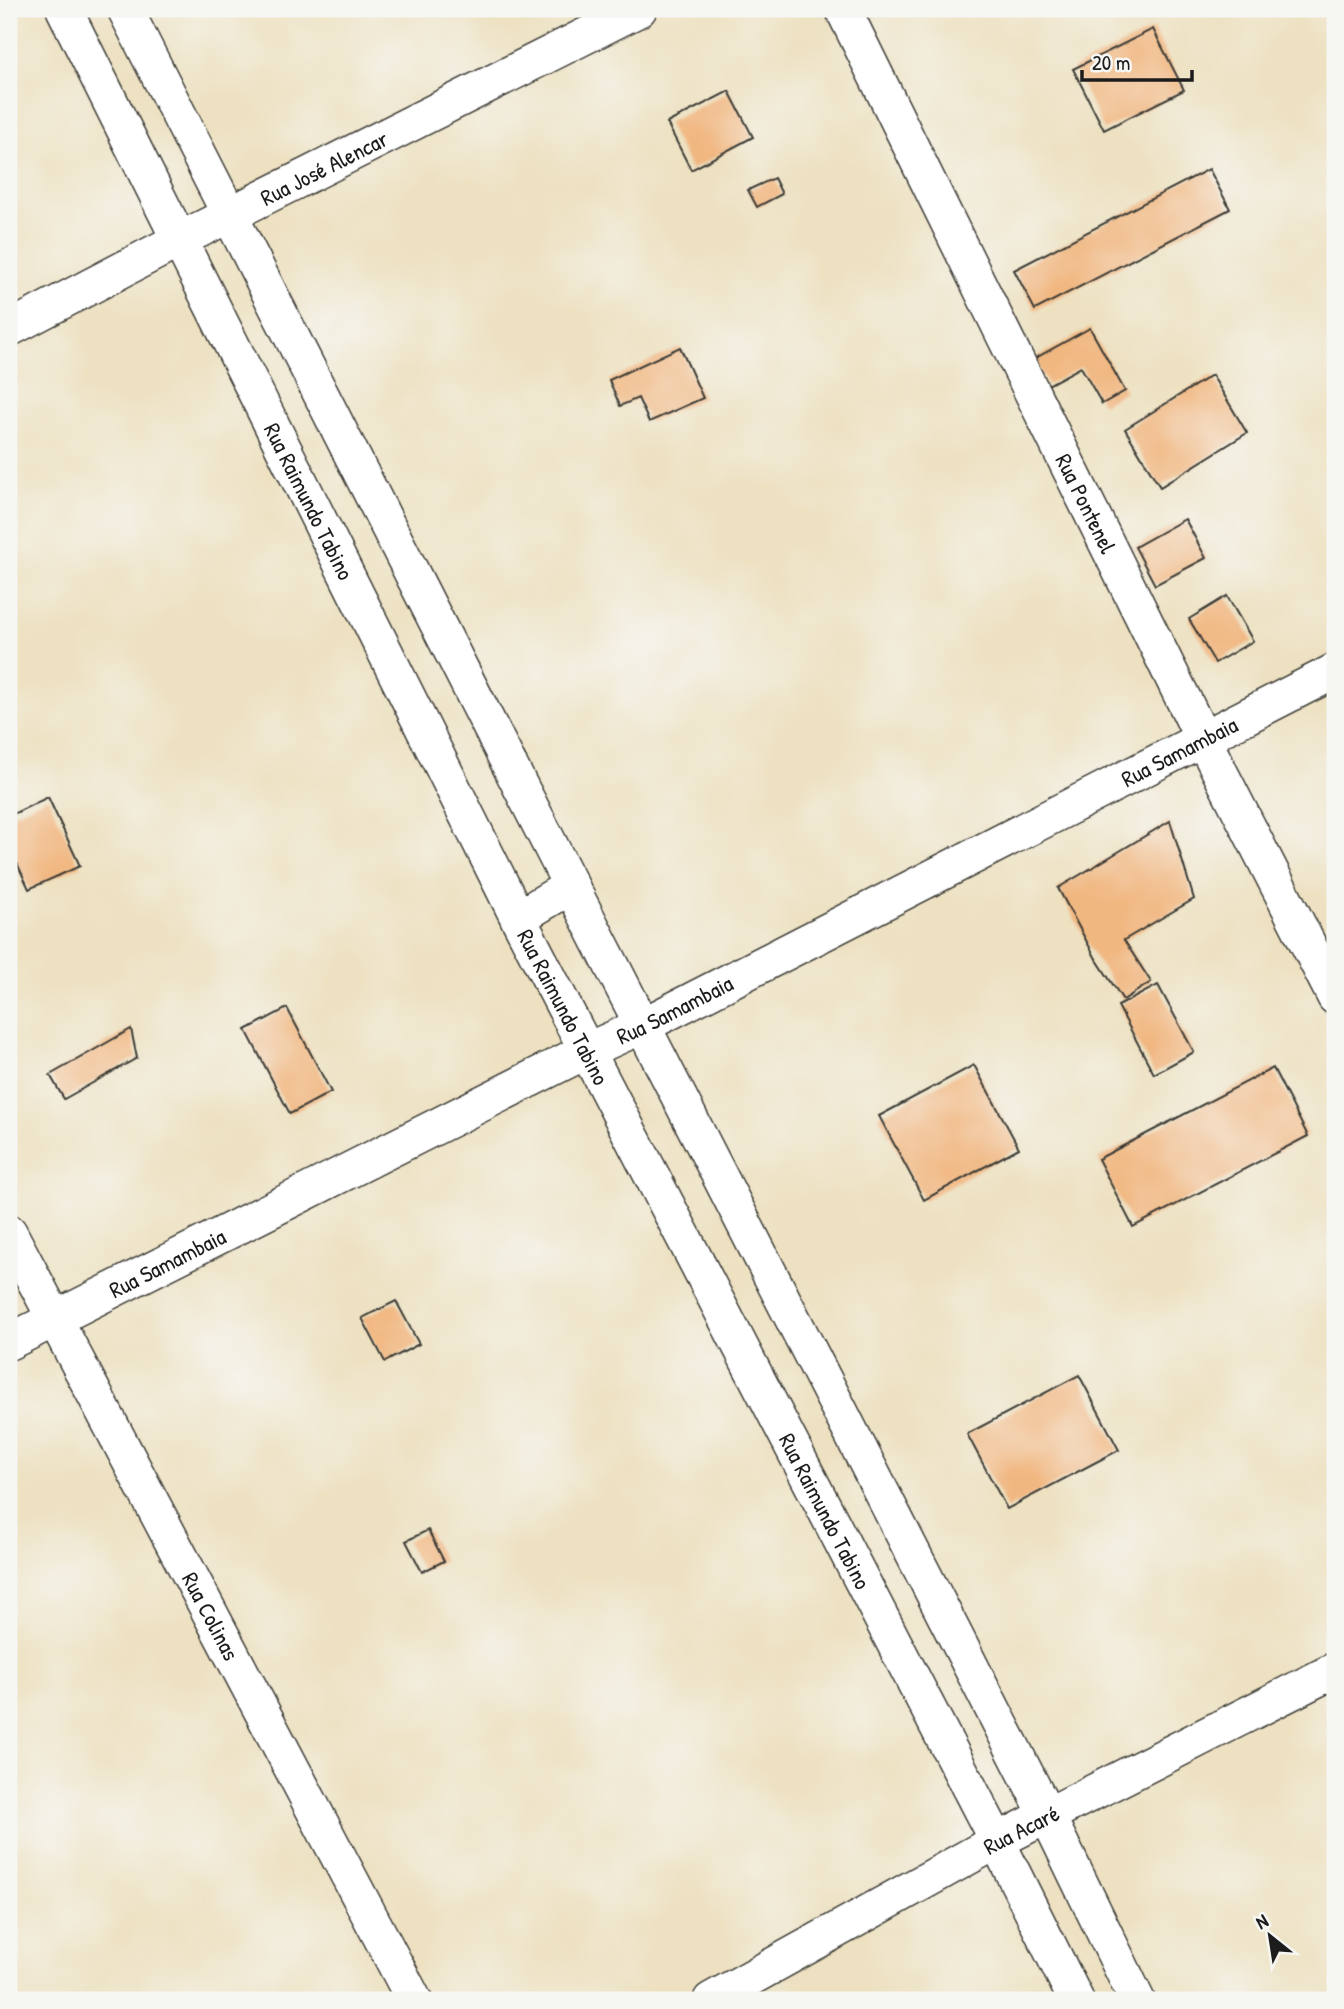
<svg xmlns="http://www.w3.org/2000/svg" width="1344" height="2009" font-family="'Patrick Hand',sans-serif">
<rect width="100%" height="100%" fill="#f6f6f2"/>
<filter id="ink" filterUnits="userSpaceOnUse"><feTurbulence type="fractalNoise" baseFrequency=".0143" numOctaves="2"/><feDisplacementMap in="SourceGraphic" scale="14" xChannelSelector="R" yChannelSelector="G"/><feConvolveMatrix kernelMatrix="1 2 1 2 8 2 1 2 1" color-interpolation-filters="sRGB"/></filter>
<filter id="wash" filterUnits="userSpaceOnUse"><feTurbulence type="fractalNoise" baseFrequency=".00686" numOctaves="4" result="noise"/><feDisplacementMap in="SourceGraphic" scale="28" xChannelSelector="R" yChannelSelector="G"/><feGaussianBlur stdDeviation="1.57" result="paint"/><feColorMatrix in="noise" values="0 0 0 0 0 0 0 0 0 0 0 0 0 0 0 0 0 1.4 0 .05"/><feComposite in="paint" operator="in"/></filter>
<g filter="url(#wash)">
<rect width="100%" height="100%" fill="#ede1c1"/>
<g id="blocks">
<g fill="#f1b781">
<polygon points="1153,29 1184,90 1104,130 1073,69"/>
<polygon points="729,91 753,137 691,170 667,123"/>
<polygon points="1209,169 1230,209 1035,310 1014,270"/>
<polygon points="774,178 782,194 757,207 748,190"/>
<polygon points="1090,328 1125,391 1102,404 1081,367 1048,385 1034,359"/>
<polygon points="680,347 703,398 649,422 638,398 620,406 609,380"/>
<polygon points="1212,375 1247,433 1160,487 1125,429"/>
<polygon points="1185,519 1206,558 1155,585 1135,547"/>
<polygon points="1227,596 1253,641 1215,663 1189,619"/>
<polygon points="48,797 80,866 29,889 9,846 9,816"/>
<polygon points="1170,821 1194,899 1124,940 1151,982 1123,1000 1095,957 1058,888"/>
<polygon points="1158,985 1194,1052 1154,1074 1118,1006"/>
<polygon points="287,1008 331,1092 290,1114 246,1030"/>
<polygon points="131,1029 137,1058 64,1099 50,1075"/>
<polygon points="974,1065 1019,1148 924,1200 879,1116"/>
<polygon points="1273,1068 1308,1136 1133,1227 1098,1159"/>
<polygon points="396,1301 419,1344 385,1362 362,1318"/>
<polygon points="1079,1375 1119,1450 1007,1509 967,1434"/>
<polygon points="428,1530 444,1561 422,1572 406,1541"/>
</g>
</g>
</g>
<g filter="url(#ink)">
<use href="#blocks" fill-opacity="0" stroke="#3b3a35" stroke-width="2"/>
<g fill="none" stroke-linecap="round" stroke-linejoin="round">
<defs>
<g id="street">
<path id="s1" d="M64 9 518 918 997 1841 1076 2000"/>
<polyline points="125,9 571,886 1048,1817 1137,2000"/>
<path id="s2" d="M843 9 1204 741 1335 997"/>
<path id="s3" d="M9 329 179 240 639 9"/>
<polyline points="518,918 571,886"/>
<path id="s4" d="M9 1232 414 2000"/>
<path id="s5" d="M9 1342 586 1051 644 1025 1335 671"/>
<path id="s6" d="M711 2000 997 1841 1335 1670"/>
</g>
</defs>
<use href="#street" stroke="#3b3a35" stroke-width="38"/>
<use href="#street" stroke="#fff" stroke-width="35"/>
</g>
</g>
<g text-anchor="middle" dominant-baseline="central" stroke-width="6" stroke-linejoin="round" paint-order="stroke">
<g font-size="23" fill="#1c1c1c" stroke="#f6f6f2">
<text stroke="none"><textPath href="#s3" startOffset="354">Rua José Alencar</textPath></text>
<text stroke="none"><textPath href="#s1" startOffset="550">Rua Raimundo Tabino</textPath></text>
<text stroke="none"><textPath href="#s2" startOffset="551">Rua Pontenel</textPath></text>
<text stroke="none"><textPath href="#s5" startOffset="1311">Rua Samambaia</textPath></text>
<text stroke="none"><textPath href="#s1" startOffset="1116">Rua Raimundo Tabino</textPath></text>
<text stroke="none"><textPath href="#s5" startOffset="744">Rua Samambaia</textPath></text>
<text stroke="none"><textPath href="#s5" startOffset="177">Rua Samambaia</textPath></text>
<text stroke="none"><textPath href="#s1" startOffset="1684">Rua Raimundo Tabino</textPath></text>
<text stroke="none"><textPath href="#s4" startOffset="434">Rua Colinas</textPath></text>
<text stroke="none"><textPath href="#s6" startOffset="354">Rua Acaré</textPath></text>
</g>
</g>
<rect width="1344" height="2009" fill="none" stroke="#f6f6f2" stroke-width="35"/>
<g transform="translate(1270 1936) rotate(330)" stroke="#f6f6f2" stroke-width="5" paint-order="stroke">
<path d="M0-5L12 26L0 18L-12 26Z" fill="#1c1c1c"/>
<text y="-10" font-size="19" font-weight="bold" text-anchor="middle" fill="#1c1c1c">N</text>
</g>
<path d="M1082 70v10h110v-10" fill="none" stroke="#1c1c1c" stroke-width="3.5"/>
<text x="1092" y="70" font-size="21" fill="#1c1c1c" stroke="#f6f6f2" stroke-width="5" paint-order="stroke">20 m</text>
</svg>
